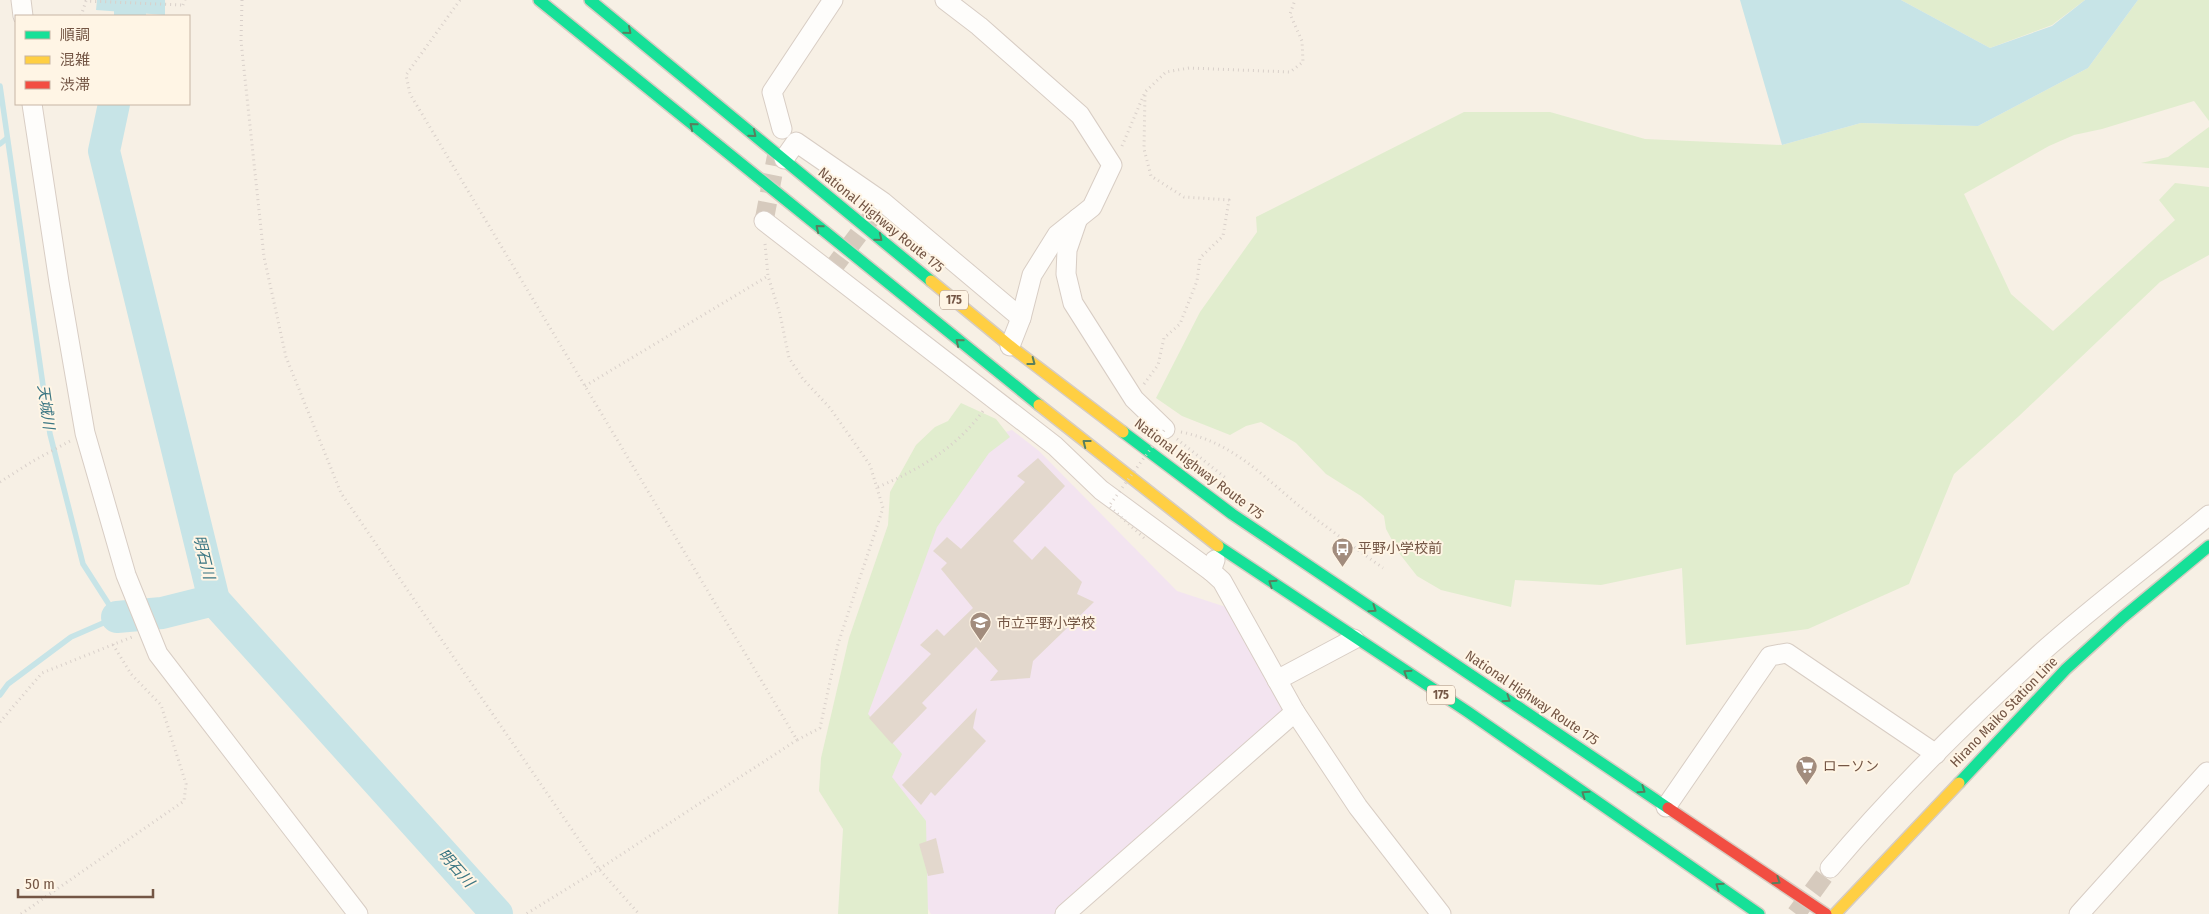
<svg xmlns="http://www.w3.org/2000/svg" width="2209" height="914" font-family="'Fira Sans Condensed','Noto Sans JP',sans-serif">
<rect width="100%" height="100%" fill="#f7f0e5"/>
<polygon fill="#f3e4f0" points="1012,430 1039,451 1177,591 1232,609 1286,709 1055,914 931,914 848,772 914,521 976,441"/>
<g fill="#e1edce">
<polygon points="1901,0 2085,0 2052,25 1990,48"/>
<polygon points="2138,0 2209,0 2209,121 2194,101 2102,129 2074,135 2049,146 1964,194 2011,294 2053,331 2175,220 2159,200 2175,183 2209,187 2209,255 2160,282 2019,416 1954,474 1909,584 1808,629 1686,645 1682,568 1601,585 1515,580 1511,607 1441,590 1417,576 1399,553 1386,529 1384,516 1361,496 1326,474 1296,443 1261,422 1246,426 1230,435 1182,416 1156,398 1200,312 1257,232 1256,217 1464,112 1550,112 1645,139 1782,145 1861,123 1978,126 2088,68"/>
<polygon points="2209,127 2209,168 2141,163 2168,157"/>
<polygon points="961,403 996,419 1010,437 989,453 937,527 868,714 902,754 892,777 926,821 928,914 838,914 843,829 819,791 821,758 849,638 888,525 890,492 916,445 935,427 948,421"/>
</g>
<g fill="#c7e4e7">
<polygon points="97,0 165,0 165,15 96,10"/>
<polygon points="1740,0 1901,0 1990,48 2052,26 2085,0 2138,0 2088,68 1978,126 1861,123 1782,145"/>
</g>
<g fill="none" stroke-linecap="round" stroke-linejoin="round">
<g stroke="#c7e4e7" stroke-width="5.5">
<polyline points="0,86 50,434 83,564 117,617 71,637 8,684 0,695"/>
<polyline points="0,144 6,139"/>
</g>
<g stroke="#c7e4e7" stroke-width="32">
<polyline points="130,16 130,0"/>
<polyline points="114,104 104,151 214,600 497,914"/>
<polyline points="117,617 162,613 214,600"/>
</g>
</g>
<g fill="#e3d8cd">
<polygon points="1038,458 1065,486 1013,541 1032,560 1045,546 1082,582 1077,594 1094,602 1033,661 1030,678 990,681 998,671 976,647 922,703 927,708 892,744 869,718 931,654 920,645 937,629 944,636 973,608 941,569 947,563 933,551 947,537 961,549 1025,482 1017,476"/>
<polygon points="977,708 973,728 986,741 935,796 931,792 921,805 902,785"/>
<polygon points="936,838 944,873 928,876 919,844"/>
</g>
<g fill="none" stroke-linecap="round" stroke-linejoin="round">
<g stroke="#d6cabd" stroke-width="19" stroke-dasharray="19 9" stroke-linecap="butt">
<polyline points="764,221 779,143"/>
<polyline points="830,272 883,202"/>
<polyline points="1796,914 1830,868"/>
</g>
<defs>
<g id="street">
<polyline points="21,0 23,16"/>
<polyline points="945,0 979,26 1080,115 1112,165 1092,207 1057,235 1032,275 1021,318 1010,346"/>
<polyline points="32,104 59,282 85,433 126,575 158,654 358,914"/>
<polyline points="782,129 772,92 833,0"/>
<polyline points="784,159 796,142 883,202 1021,318"/>
<polyline points="1078,218 1067,250 1066,274 1073,303 1134,399 1165,429"/>
<polyline points="764,221 1055,446 1101,490 1211,571"/>
<polyline points="1215,560 1211,571 1222,581 1295,712 1358,807 1441,914"/>
<polyline points="1277,680 1354,639"/>
<polyline points="1666,807 1770,656 1787,653 1936,754"/>
<path d="M1830 868C1895 791 1967 720 2042 652 2096 604 2154 561 2209 515"/>
<polyline points="1065,914 1295,712"/>
<polyline points="2079,914 2207,772 2209,774"/>
</g>
<g id="fast">
<polyline points="539,0 1039,405"/>
<polyline points="590,0 931,281"/>
<polyline points="1123,432 1232,514 1668,808"/>
<polyline points="1218,546 1468,712 1759,914"/>
<polyline points="1959,783 2066,669 2122,618 2209,546"/>
</g>
<g id="slow">
<polyline points="931,281 1010,346 1123,432"/>
<polyline points="1039,405 1218,546"/>
<polyline points="1835,914 1959,783"/>
</g>
<polyline id="jam" points="1668,808 1826,914"/>
</defs>
<use href="#street" stroke="#d8cdc4" stroke-width="21"/>
<use href="#fast" stroke="#d6ccc2" stroke-width="14"/>
<use href="#slow" stroke="#d6ccc2" stroke-width="14"/>
<use href="#jam" stroke="#d6ccc2" stroke-width="14"/>
<g stroke="#d9d0ca" stroke-width="3" stroke-dasharray="1 4" stroke-linecap="butt">
<polyline points="242,0 241,41 264,257 286,357 341,493 599,869 639,914"/>
<polyline points="460,0 406,75 410,94 797,740 599,869 526,914"/>
<polyline points="183,5 185,0"/>
<polyline points="81,16 86,1 183,5"/>
<polyline points="1122,146 1145,92 1166,72 1189,68 1290,72 1303,62 1302,41 1290,14 1295,0"/>
<polyline points="765,244 768,276 780,314 789,358 803,379 830,408 870,465 883,508 838,644 820,728 797,740"/>
<polyline points="1144,384 1158,365 1164,338 1180,324 1197,281 1200,258 1223,236 1229,200 1184,197 1151,176 1144,149 1145,92"/>
<polyline points="585,386 768,276"/>
<path d="M1181 432C1236 443 1266 480 1308 513 1333 532 1358 550 1383 568"/>
<polyline points="1177,439 1227,479"/>
<polyline points="0,482 33,461 70,441"/>
<path d="M878 487C920 469 956 448 983 411"/>
<polyline points="0,722 42,673 132,637"/>
<polyline points="21,914 184,801 186,784 161,705 131,674 112,643"/>
</g>
<use href="#street" stroke="#fefdfb" stroke-width="19"/>
<use href="#fast" stroke="#16e098" stroke-width="11"/>
<use href="#slow" stroke="#ffcf43" stroke-width="11"/>
<use href="#jam" stroke="#f24e42" stroke-width="11"/>
<polyline stroke="#d9d0ca" stroke-width="3" stroke-dasharray="1 4" stroke-linecap="butt" points="1144,538 1109,506 1165,429"/>
</g>
<defs><path id="oneway-chevron" d="M-2-3.5L2.5 0L-2 3.5" fill="none" stroke-width="1.6" stroke-linecap="round" stroke-linejoin="round" transform="scale(1.25)"/></defs>
<g stroke="#587f5e">
<use href="#oneway-chevron" transform="translate(628 31) rotate(40)"/>
<use href="#oneway-chevron" transform="translate(693 126) rotate(-141)"/>
<use href="#oneway-chevron" transform="translate(753 134) rotate(39)"/>
<use href="#oneway-chevron" transform="translate(819 228) rotate(-141)"/>
<use href="#oneway-chevron" transform="translate(879 238) rotate(39)"/>
<use href="#oneway-chevron" transform="translate(959 342) rotate(-141)"/>
<use href="#oneway-chevron" transform="translate(1032 362) rotate(37)"/>
<use href="#oneway-chevron" transform="translate(1086 443) rotate(-142)"/>
<use href="#oneway-chevron" transform="translate(1272 583) rotate(-146)"/>
<use href="#oneway-chevron" transform="translate(1373 609) rotate(34)"/>
<use href="#oneway-chevron" transform="translate(1407 673) rotate(-147)"/>
<use href="#oneway-chevron" transform="translate(1507 699) rotate(34)"/>
<use href="#oneway-chevron" transform="translate(1642 790) rotate(34)"/>
<use href="#oneway-chevron" transform="translate(1585 794) rotate(-145)"/>
<use href="#oneway-chevron" transform="translate(1777 881) rotate(34)"/>
<use href="#oneway-chevron" transform="translate(1719 886) rotate(-145)"/>
</g>
<defs>
<symbol id="bus-pin" viewBox="-11 -11 22 30"><path d="M0 17L-7.5 6A9.5 9.5 0 1 1 7.5 6Z" fill="#a28c7d" stroke="#fff5e5"/><path d="M-5-6H5V4H4V6H2V4H-2V6H-4V4H-5ZM-3.5-4V0h7V-4ZM-3.5 1.2v1.5H-2V1.2ZM2 1.2v1.5H3.5V1.2Z" fill="#fff"/></symbol>
<symbol id="school-pin" viewBox="-11 -11 22 30"><path d="M0 17L-7.5 6A9.5 9.5 0 1 1 7.5 6Z" fill="#a28c7d" stroke="#fff5e5"/><path d="M0-5L7-2L0 1L-7-2ZM-4 1L0 2.5L4 1V4Q0 6-4 4Z" fill="#fff"/></symbol>
<symbol id="supermarket-pin" viewBox="-11 -11 22 30"><path d="M0 17L-7.5 6A9.5 9.5 0 1 1 7.5 6Z" fill="#a28c7d" stroke="#fff5e5"/><path d="M-6-5.5h2.5l.6 2H6L4.5 2H-2.5L-4.4-4H-6ZM-1.5 3.2a1.3 1.3 0 1 0 .1 0ZM3 3.2a1.3 1.3 0 1 0 .1 0Z" fill="#fff"/></symbol>
</defs>
<g fill-rule="evenodd">
<use href="#bus-pin" x="1330" y="536" width="25" height="34"/>
<use href="#school-pin" x="968" y="610" width="25" height="34"/>
<use href="#supermarket-pin" x="1794" y="754" width="25" height="34"/>
</g>
<g text-anchor="middle" dominant-baseline="central" stroke-width="4" stroke-linejoin="round" paint-order="stroke">
<g fill="#fff5e5" stroke="#9e8675" stroke-width="1">
<rect x="940" y="290.5" width="28" height="19" rx="4"/>
<rect x="1427" y="685.5" width="28" height="19" rx="4"/>
</g>
<g font-size="12" font-weight="bold" fill="#745645">
<text x="954" y="300">175</text>
<text x="1441" y="695">175</text>
</g>
<g font-size="14" fill="#745645" stroke="#fff5e5">
<text transform="translate(881 220) rotate(39)">National Highway Route 175</text>
<text transform="translate(1199 469) rotate(37)">National Highway Route 175</text>
<text transform="translate(1532 698) rotate(34)">National Highway Route 175</text>
<text transform="translate(2004 712) rotate(-46)">Hirano Maiko Station Line</text>
</g>
<g font-size="14" fill="#745645" stroke="#fff5e5" text-anchor="start">
<text x="1358" y="548">平野小学校前</text>
<text x="997" y="623">市立平野小学校</text>
<text x="1823" y="766">ローソン</text>
</g>
<g font-size="15" font-style="italic" fill="#3b7683" stroke="#fff5e5">
<text transform="translate(46 407) rotate(82)">天城川</text>
<text transform="translate(204 557) rotate(76)">明石川</text>
<text transform="translate(456 868) rotate(48)">明石川</text>
</g>
</g>
<rect x="15" y="15" width="175" height="90" fill="#fff5e5" stroke="#c7b5a5"/>
<rect x="25" y="31" width="25" height="8" fill="#16e098" stroke="#c7b5a5"/>
<text x="60" y="40" font-size="15" fill="#745645">順調</text>
<rect x="25" y="56" width="25" height="8" fill="#ffcf43" stroke="#c7b5a5"/>
<text x="60" y="65" font-size="15" fill="#745645">混雑</text>
<rect x="25" y="81" width="25" height="8" fill="#f24e42" stroke="#c7b5a5"/>
<text x="60" y="90" font-size="15" fill="#745645">渋滞</text>
<path d="M18 889v8h135v-8" fill="none" stroke="#745645" stroke-width="2.5"/>
<text x="25" y="889" font-size="15" fill="#745645" stroke="#fff5e5" stroke-width="4" paint-order="stroke">50 m</text>
</svg>
